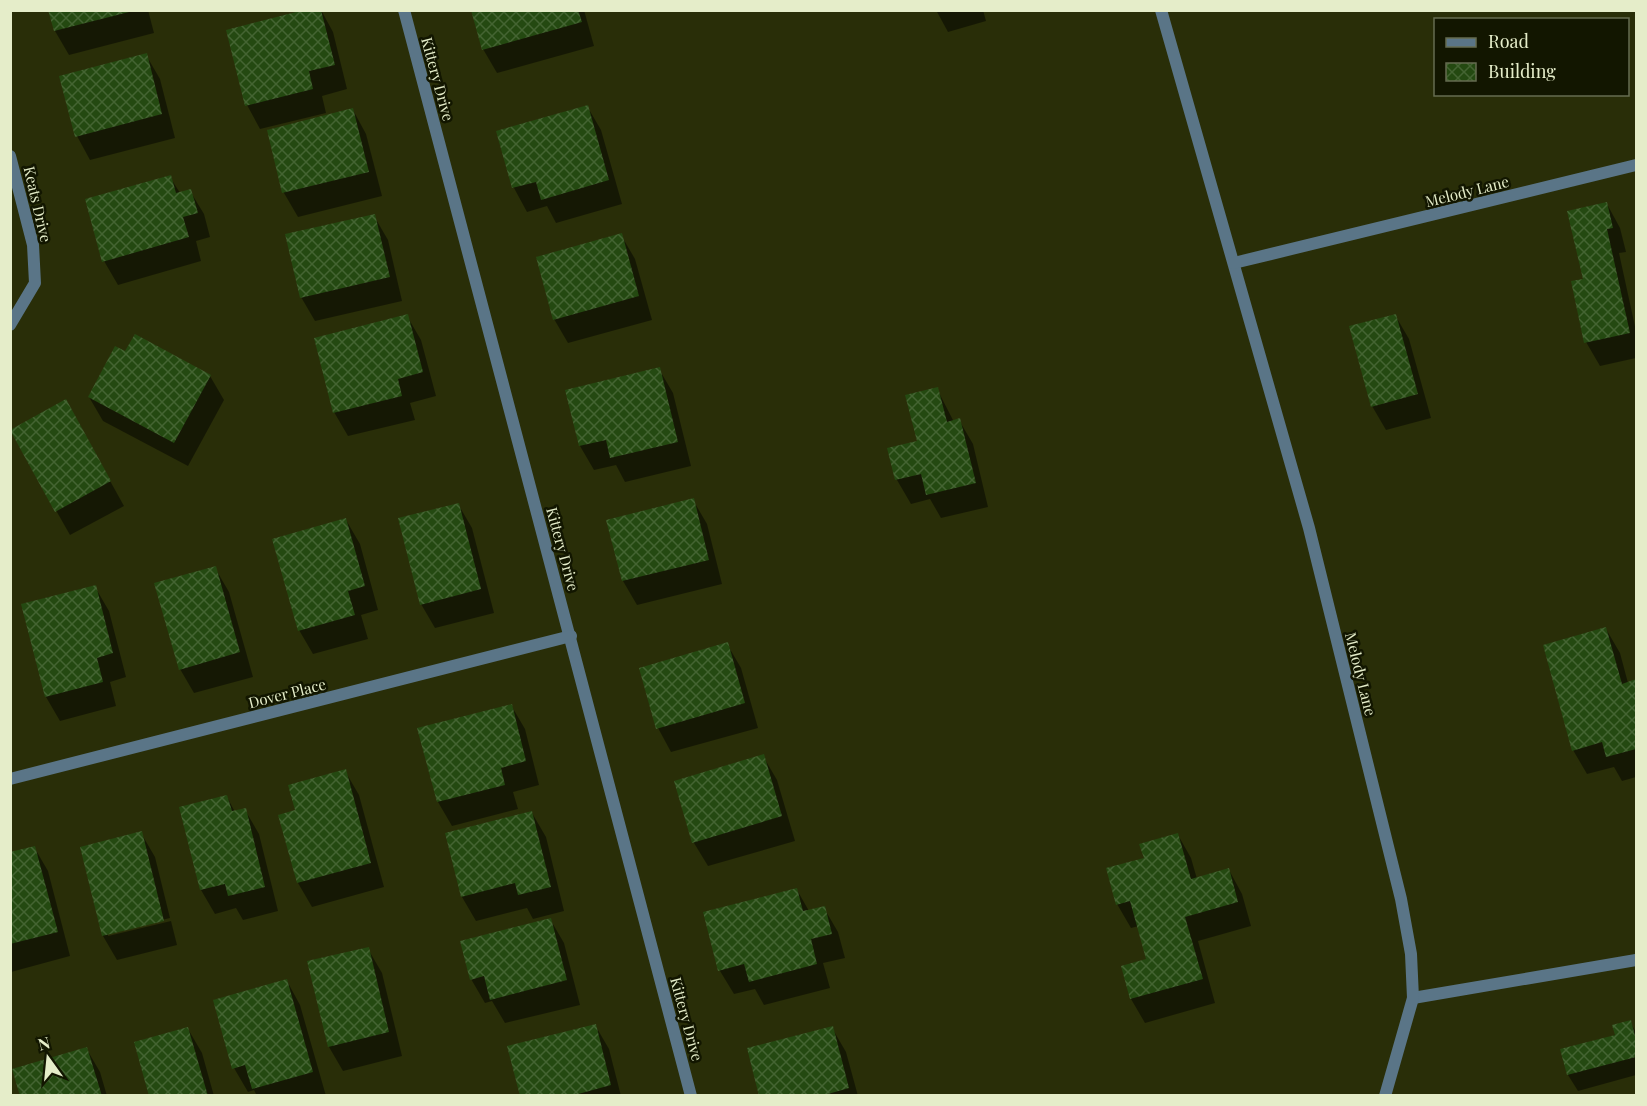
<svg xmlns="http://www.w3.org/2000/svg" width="1647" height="1106" font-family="'Playfair Display',serif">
<defs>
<pattern id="building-cross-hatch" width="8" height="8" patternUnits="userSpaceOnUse" patternTransform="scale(1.5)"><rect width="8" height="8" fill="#244911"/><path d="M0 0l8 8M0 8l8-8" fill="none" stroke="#446432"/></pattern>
</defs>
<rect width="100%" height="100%" fill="#292e08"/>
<g fill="#0007">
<polygon points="50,10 148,10 154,33 69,55 55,31"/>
<polygon points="321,10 333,32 347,89 322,96 326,113 260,129 247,105"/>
<polygon points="473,10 584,10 594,46 497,73 483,49"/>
<polygon points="936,10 983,10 986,21 948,32"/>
<polygon points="146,55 160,79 175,138 90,160 77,136"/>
<polygon points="587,106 601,130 622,204 556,223 547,206 527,212 514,188 498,132"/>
<polygon points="353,110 366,134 382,196 298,217 284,193 268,131"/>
<polygon points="170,177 180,193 190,191 204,214 210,237 196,241 201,261 118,285 104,261"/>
<polygon points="1607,204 1620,228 1626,252 1619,253 1636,331 1636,358 1600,366 1586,342 1584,280"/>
<polygon points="374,216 388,240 402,301 315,321 301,297"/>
<polygon points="621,235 635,259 652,320 568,343 554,319"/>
<polygon points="1395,315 1409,339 1431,418 1386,430 1372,406"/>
<polygon points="407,316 421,340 436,396 410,403 415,420 348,436 334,412"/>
<polygon points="126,353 210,376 224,400 188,466 103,421 89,397"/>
<polygon points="659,369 673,393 691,466 625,482 616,465 594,470 580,446 567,391"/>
<polygon points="937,389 954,422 959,420 973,444 988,507 941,518 930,499 911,504 897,480 889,449 919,442"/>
<polygon points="79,425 124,506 70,535 11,431"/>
<polygon points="693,500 707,524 722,584 637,605 623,581 608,521"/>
<polygon points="458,504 472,528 494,613 435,628 421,604"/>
<polygon points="346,520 360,544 378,610 361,615 368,639 313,654 299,630"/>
<polygon points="215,568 229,592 253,677 194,693 180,669"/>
<polygon points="95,587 109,611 126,677 110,682 116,706 60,721 46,697 23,606"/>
<polygon points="1606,629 1620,653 1628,683 1636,681 1636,777 1622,781 1614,767 1587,774 1573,750"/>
<polygon points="727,644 741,668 758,728 671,752 658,728"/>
<polygon points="511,705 525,729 539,785 513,792 518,809 452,826 438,802 419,729"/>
<polygon points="763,756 777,780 795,841 708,866 694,843 676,782"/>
<polygon points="345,771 359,795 384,887 312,907 298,883"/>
<polygon points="227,797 235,812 245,810 259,834 278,911 243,920 236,908 215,914 201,890 181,808"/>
<polygon points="532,813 546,837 564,911 533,919 527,908 476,921 462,897"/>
<polygon points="141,833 155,857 170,918 108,933 108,936 171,921 177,945 117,960 103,936 82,848"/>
<polygon points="1178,835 1191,858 1197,879 1229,870 1242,894 1251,926 1198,941 1215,1003 1145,1023 1131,999 1123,967 1148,960 1139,926 1131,928 1117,904 1145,859"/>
<polygon points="34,847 48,871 70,956 11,972 10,854"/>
<polygon points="797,890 809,911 824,908 838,932 845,958 823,963 830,988 764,1005 755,989 734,994 720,971 705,913"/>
<polygon points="550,919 564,943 580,1005 505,1023 492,1001 485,1003 471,979"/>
<polygon points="368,949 382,973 402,1056 343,1071 329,1047"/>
<polygon points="287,981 300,1005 326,1096 257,1096 254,1090 248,1092 234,1068"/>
<polygon points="1630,1022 1636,1032 1636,1075 1578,1091 1568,1075"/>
<polygon points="595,1025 609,1049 621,1096 521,1096"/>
<polygon points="832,1028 846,1052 858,1096 761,1096"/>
<polygon points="188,1029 202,1053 214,1096 150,1096"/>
<polygon points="86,1048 100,1072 107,1096 21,1096"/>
</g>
<g fill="url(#building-cross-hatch)">
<polygon points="48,10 133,10 133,11 54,31"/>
<polygon points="304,10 321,10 335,65 309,71 313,89 245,106 226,30"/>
<polygon points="471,10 578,10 582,22 482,50"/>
<polygon points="147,53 162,114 75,137 59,76"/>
<polygon points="588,105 609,180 541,200 536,182 512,188 496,131"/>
<polygon points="353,108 369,172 282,193 267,130"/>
<polygon points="171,175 176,193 191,189 198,213 183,217 189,237 102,262 85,199"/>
<polygon points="1607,202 1613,228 1607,229 1630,333 1584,343 1571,281 1583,279 1567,211"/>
<polygon points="375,214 390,277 300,298 285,234"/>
<polygon points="622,233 639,296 553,320 536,257"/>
<polygon points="408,314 423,372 398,379 402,396 333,413 314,338"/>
<polygon points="1396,314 1418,394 1371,407 1349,326"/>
<polygon points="135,334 211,375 174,443 88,397 115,346 125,351"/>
<polygon points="660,367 678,442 610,458 606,440 579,446 565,390"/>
<polygon points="938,387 947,422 960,418 976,483 926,495 921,474 895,480 887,448 917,441 905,395"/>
<polygon points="66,399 111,481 55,512 10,430"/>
<polygon points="694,498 709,560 622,581 606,520"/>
<polygon points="459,503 481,589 420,605 398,518"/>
<polygon points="346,518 365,586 348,591 355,615 298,631 272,539"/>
<polygon points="216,566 240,652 179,670 154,583"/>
<polygon points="96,585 113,653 97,658 103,682 45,697 21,604"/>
<polygon points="1606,627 1622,684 1636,679 1636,749 1606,757 1602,742 1572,751 1543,645"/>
<polygon points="728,642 745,703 656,729 639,668"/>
<polygon points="512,704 526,761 501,768 505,785 437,802 417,728"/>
<polygon points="764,754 782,816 692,843 674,781"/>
<polygon points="346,769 371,863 297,883 278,815 295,810 288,785"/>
<polygon points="227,795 232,811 246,808 265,887 228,896 225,884 200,890 179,807"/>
<polygon points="532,811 551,887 518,895 515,883 461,897 445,833"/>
<polygon points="142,831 164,921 102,936 80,847"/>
<polygon points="1178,833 1191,879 1229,868 1238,902 1185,917 1203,979 1130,999 1121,966 1146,959 1130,901 1116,905 1106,868 1144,858 1139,844"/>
<polygon points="35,846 58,932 10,944 10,852"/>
<polygon points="797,888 803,911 825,906 832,934 811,939 817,964 749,982 744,964 718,971 703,912"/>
<polygon points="551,918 567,980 490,1000 484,976 470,980 460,941"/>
<polygon points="369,947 389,1032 328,1047 307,961"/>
<polygon points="287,979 313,1072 252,1089 245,1065 232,1069 213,1000"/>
<polygon points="1631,1020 1636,1040 1636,1057 1567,1075 1560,1049 1615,1035 1612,1025"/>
<polygon points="596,1024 611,1085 571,1096 520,1096 507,1046"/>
<polygon points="833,1026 849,1088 821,1096 759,1096 747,1048"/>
<polygon points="188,1027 208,1096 149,1096 134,1042"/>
<polygon points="87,1047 102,1096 20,1096 12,1069"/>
</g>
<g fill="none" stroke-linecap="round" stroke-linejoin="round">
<polyline stroke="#5a7587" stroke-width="12" points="1413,998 1636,960"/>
<g stroke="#5a7587" stroke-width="12">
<polyline points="404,10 691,1096"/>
<polyline points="1161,10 1309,528 1401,899 1411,954 1413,998 1385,1096"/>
<polyline points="10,156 33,245 35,283 10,325"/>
<polyline points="1234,263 1636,165"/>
<polyline points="10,779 571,636"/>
</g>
</g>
<g text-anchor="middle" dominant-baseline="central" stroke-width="5" stroke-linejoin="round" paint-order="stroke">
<g font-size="15" fill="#e5edc9" stroke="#121600">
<text transform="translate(438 79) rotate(75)">Kittery Drive</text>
<text transform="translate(1467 191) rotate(-14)">Melody Lane</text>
<text transform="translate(38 204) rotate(77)">Keats Drive</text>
<text transform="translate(563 549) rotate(75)">Kittery Drive</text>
<text transform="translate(1361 674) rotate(76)">Melody Lane</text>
<text transform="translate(287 693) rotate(-14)">Dover Place</text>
<text transform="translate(687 1019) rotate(75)">Kittery Drive</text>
</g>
</g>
<rect width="1647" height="1106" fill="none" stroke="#e5edc9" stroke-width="24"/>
<rect x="1434" y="18" width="195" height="78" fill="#121600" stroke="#666c50" stroke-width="1.5"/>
<rect x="1446" y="38" width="30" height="9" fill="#5a7587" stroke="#666c50" stroke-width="1.5"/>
<text x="1488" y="48" font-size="18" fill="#e5edc9">Road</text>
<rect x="1446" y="63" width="30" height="18" fill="url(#building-cross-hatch)" stroke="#666c50" stroke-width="1.5"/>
<text x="1488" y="78" font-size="18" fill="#e5edc9">Building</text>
<g transform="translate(48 1058) rotate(345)" stroke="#121600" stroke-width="4.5" paint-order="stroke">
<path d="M0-4.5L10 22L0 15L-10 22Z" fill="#e5edc9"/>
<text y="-9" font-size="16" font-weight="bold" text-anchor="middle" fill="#e5edc9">N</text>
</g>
</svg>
